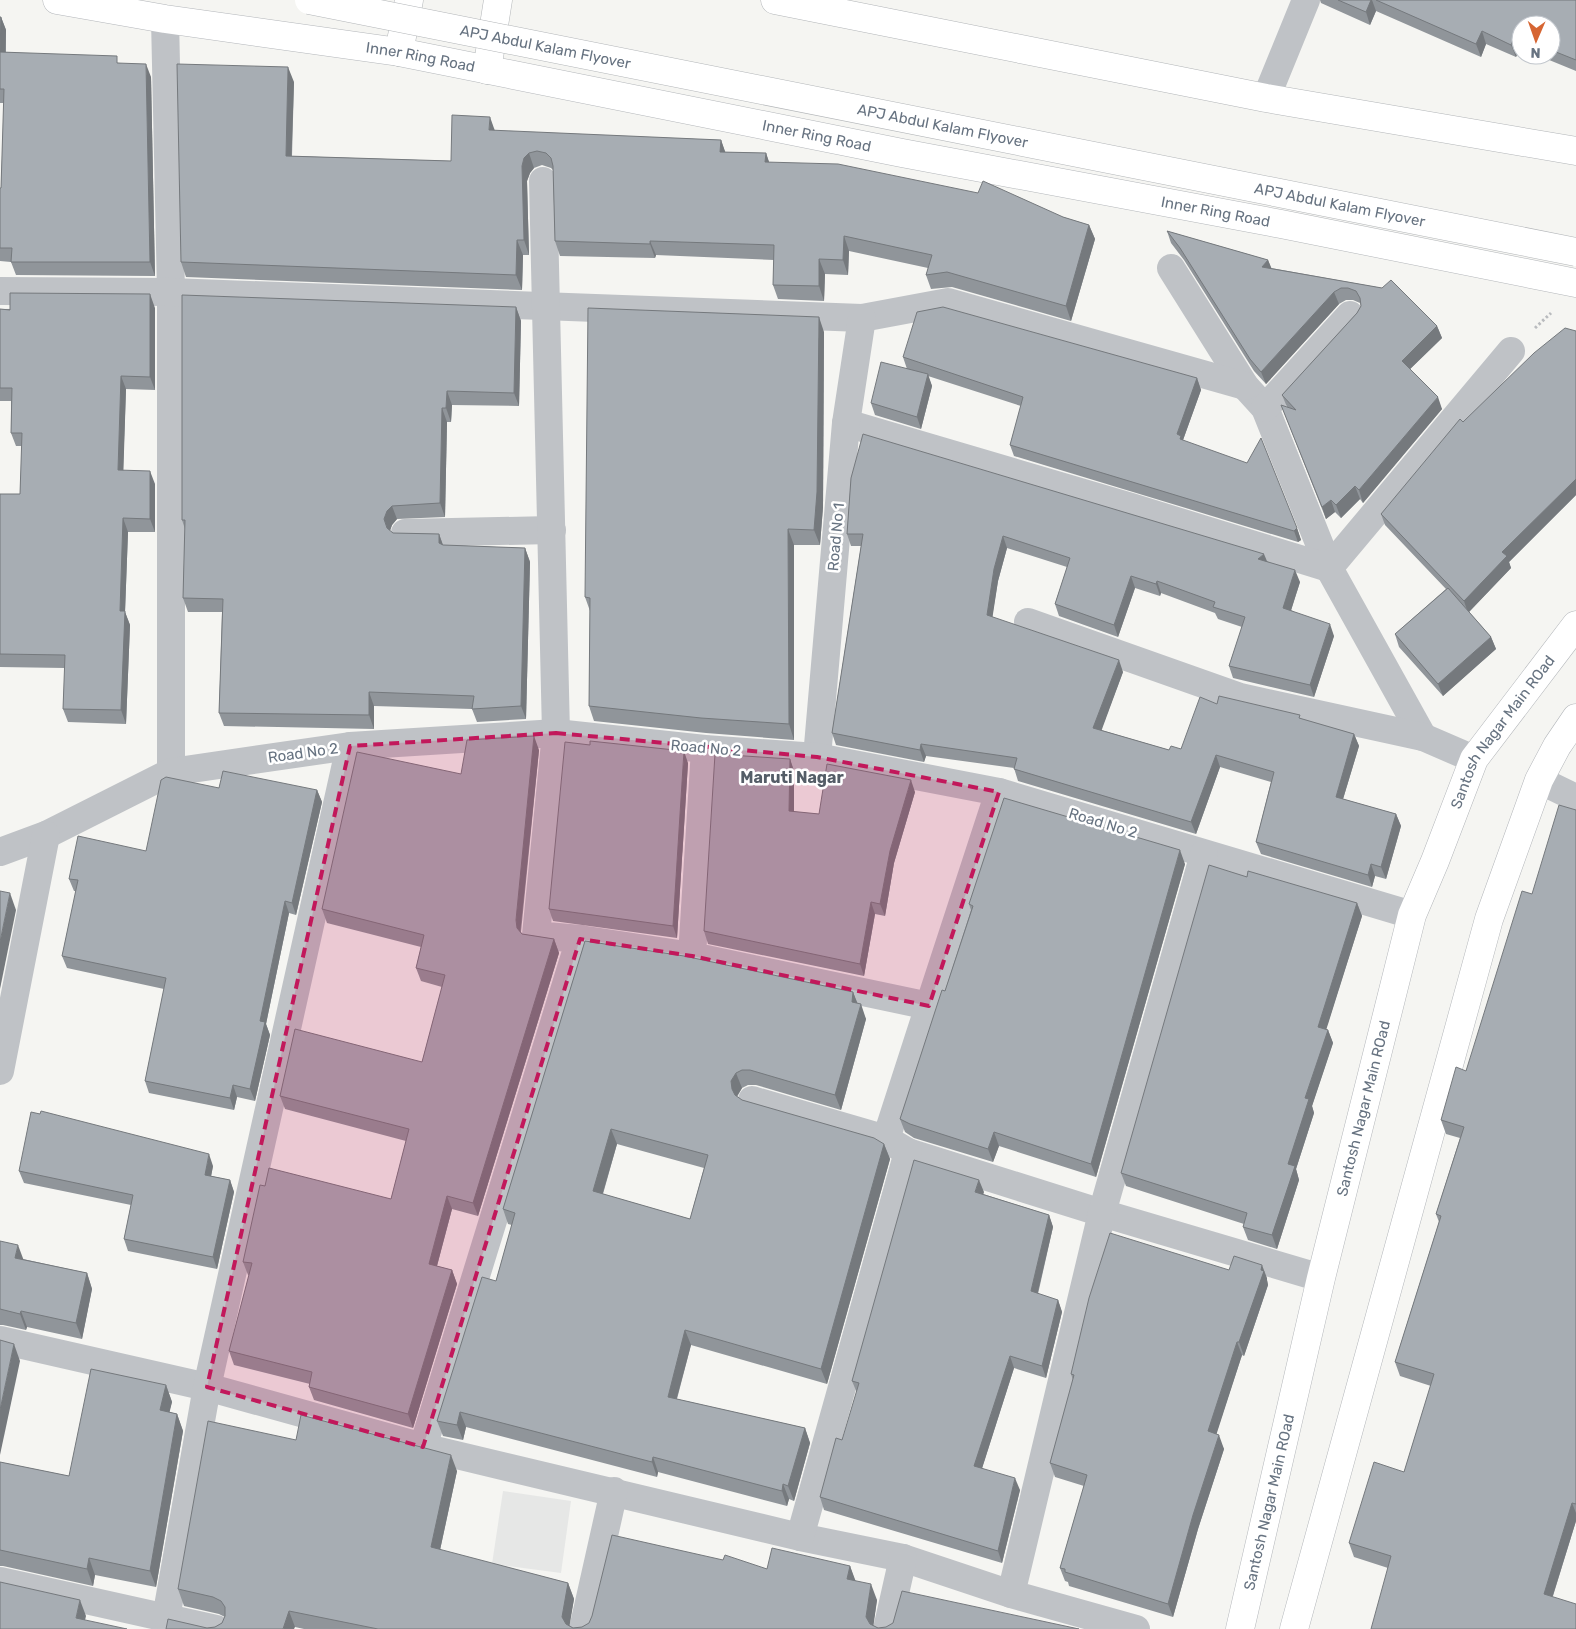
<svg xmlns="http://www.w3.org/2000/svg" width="1576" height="1629" font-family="Rubik,sans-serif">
<rect width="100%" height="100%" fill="#f5f5f2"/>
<polygon fill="#e6e7e6" points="503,1491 571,1501 561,1573 492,1564"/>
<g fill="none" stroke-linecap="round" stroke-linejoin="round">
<defs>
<g id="primary">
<path id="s1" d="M57 0 165 19 399 52 902 153 1281 224 1576 283"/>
<path id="s2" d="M1240 1629 1321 1278 1412 915 1435 861 1474 759 1576 625"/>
<polyline points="1294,1629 1489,919 1539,780 1557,746 1576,718"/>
</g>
<g id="trunk">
<polyline points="775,0 1266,98 1576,151"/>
<polyline points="399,52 409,0"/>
<polyline points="487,70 498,0"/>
</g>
</defs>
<use href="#primary" stroke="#b3b6ba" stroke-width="29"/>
<use href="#trunk" stroke="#b2b5b8" stroke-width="29"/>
<polyline stroke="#b9bbbe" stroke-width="3" stroke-dasharray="2.5 2.5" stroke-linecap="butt" points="1535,328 1551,313"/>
<g stroke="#bfc2c6" stroke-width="28">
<polyline points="165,19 171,292 171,772"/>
<polyline points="1266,98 1306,0"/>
<polyline points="1171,268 1245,386 1265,408 1329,568 1423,737"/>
<polyline points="0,291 171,292 862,318 948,302 1245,386"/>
<polyline points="1265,408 1350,315"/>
<polyline points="846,423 1131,507 1329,568 1511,351"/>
<polyline points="405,533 552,530"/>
<polyline points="1028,622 1240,697 1423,737 1474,759"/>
<polyline points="705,749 692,956 929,1006 999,792"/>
<polyline points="817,757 846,423 862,318"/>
<polyline points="0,852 46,835 171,772 350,746 556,733 705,749 817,757 999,792 1412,915"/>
<polyline points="580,939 692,956"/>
<polyline points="0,1071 46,835"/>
<polyline points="752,1100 886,1139 908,1152 1102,1213 1321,1278"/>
<polyline points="886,1139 929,1006"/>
<polyline points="0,1340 207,1387 423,1447 800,1537 903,1558 1011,1594"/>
<polyline points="423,1447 580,939 536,935 556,733 543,181"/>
<polyline points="800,1537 908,1152"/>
<polyline points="0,1581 216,1629"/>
<polyline points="166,1618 207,1387 350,746"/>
<polyline points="583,1629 614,1491"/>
<polyline points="887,1629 903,1558"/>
<polyline points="1136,1629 1011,1594 1102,1213 1204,854"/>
</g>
<polyline stroke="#bfc2c6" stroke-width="28" points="1539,780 1576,798"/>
<use href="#primary" stroke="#fff" stroke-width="28"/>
<use href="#trunk" stroke="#fff" stroke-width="28"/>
<defs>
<g id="trunk-bridge">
<path id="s3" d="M309 0 1576 252"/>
</g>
</defs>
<use href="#trunk-bridge" stroke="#b2b5b8" stroke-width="29" stroke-linecap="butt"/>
<use href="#trunk-bridge" stroke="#fff" stroke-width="28"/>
</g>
<g fill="#90959a" fill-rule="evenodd">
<polygon points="1320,0 1576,0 1576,71 1537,55 1551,55 1551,25 1521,25 1521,48 1520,48 1516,57 1486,44 1481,57 1376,11 1370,25 1321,3"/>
<polygon points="0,17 1,17 6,30 6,52 120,63 151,77 155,276 16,275 11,262 0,261 0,188 1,188 4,103 0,103"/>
<polygon points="294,82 292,156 451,161 495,131 721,140 725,152 766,153 769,162 1063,217 1089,225 1095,239 1071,321 952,287 931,289 926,275 928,268 849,251 848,275 825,274 824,301 778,299 773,285 774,260 656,255 655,258 560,256 555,241 553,170 551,168 542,165 534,168 530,173 527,181 529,255 523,255 522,290 186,277 181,262"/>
<polygon points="1167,231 1268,260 1271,268 1382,288 1437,326 1442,338 1410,369 1442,409 1363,503 1360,499 1341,518 1335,512 1326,519 1281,405 1287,407 1282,395 1357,313 1361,306 1360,303 1353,300 1346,300 1339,304 1266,384 1254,371 1184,260 1171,243"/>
<polygon points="516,307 521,321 519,406 452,405 451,422 447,422 445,517 397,519 392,525 390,531 393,533 439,534 443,545 525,548 530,562 526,719 477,722 472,709 374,706 374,729 224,726 219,713 222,612 188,612 183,598 185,529 182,520"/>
<polygon points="155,308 155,390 126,389 123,470 155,484 155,532 128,532 125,612 130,625 126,724 68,722 63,709 65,668 0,667 0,494 20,494 22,446 16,446 11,433 11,401 0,401 0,309"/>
<polygon points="1576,331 1576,495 1509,562 1511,568 1469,612 1491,637 1496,649 1443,696 1399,647 1395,634 1446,589 1385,525 1381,514 1463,422"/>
<polygon points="824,332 823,507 820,545 794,545 794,740 706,733 594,721 589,706 590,611 585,597"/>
<polygon points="903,357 1197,378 1201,390 1183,440 1297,528 1301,540 1298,542 1014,456 1010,445 1021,406 928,376 932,386 921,429 875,415 871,403 907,369"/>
<polygon points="851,478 1267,561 1300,582 1291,610 1334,636 1314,697 1233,678 1229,666 1242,627 1218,619 1215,613 1161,593 1160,596 1135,588 1118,637 1059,616 1055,604 1067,567 1007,548 998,581 992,617 1123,672 1101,730 1169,750 1181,749 1217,704 1301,719 1354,734 1359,746 1343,799 1396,814 1401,826 1386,879 1375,876 1372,887 1261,854 1256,842 1271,782 1220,767 1196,834 1018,781 1014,768 926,756 924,762 836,745 832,733 861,546 851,546 847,534"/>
<polygon points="539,750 521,932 522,934 554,939 559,953 478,1216 452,1209 437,1266 452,1270 457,1284 413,1428 314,1400 309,1387 310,1384 234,1365 229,1351 249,1275 248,1275 243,1262 391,1199 406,1141 285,1109 280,1096 422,1062 442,987 421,981 416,968 421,947 327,923 322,909 461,774"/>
<polygon points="790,759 794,771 794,812 819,814 915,792 894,863 885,916 875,914 864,976 708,944 704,931"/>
<polygon points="688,763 677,938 553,921 549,909"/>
<polygon points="219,788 317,790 322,802 296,915 289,913 266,1024 270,1035 255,1101 237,1097 234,1110 149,1093 145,1081 164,989 67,968 62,956 76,891 74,891 69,879 146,851"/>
<polygon points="1576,810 1576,1521 1553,1596 1388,1568 1354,1557 1349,1543 1404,1472 1431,1386 1400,1376 1395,1362 1439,1222 1436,1214 1460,1138 1446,1134 1441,1120 1466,1071 1532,894"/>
<polygon points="1185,864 1096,1177 999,1146 993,1162 914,1138 905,1132 900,1119 945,991 971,910 969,904"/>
<polygon points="1247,877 1357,903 1362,916 1326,1029 1328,1030 1333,1043 1312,1106 1314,1113 1296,1169 1299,1180 1277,1249 1248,1240 1243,1227 1244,1224 1126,1186 1121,1173"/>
<path d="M585 941 853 992 857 1003 866 1019 841 1110 756 1085H748L742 1088 737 1097 742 1100 884 1144 890 1159 827 1384 691 1345 677 1399 805 1428 810 1443 794 1501 789 1499 787 1506 658 1472 657 1477 466 1427 463 1440 443 1436 437 1421 496 1281 512 1225 508 1224 503 1209ZM617 1144 704 1168 690 1219 603 1194Z"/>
<polygon points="213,1166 211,1176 230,1180 234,1192 217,1269 128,1251 124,1239 131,1205 24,1183 19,1171"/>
<polygon points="984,1192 983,1194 1049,1215 1053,1227 1038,1294 1058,1300 1062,1312 1046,1378 1014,1368 982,1468 1020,1490 1002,1563 824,1510 820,1497 842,1440 857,1393 852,1381"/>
<polygon points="0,1241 23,1259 87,1273 92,1289 82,1339 27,1327 26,1330 3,1325 0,1325"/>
<polygon points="1229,1270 1267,1278 1267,1280 1268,1285 1244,1356 1242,1355 1216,1434 1224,1449 1198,1529 1173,1617 1069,1586 1068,1582 1065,1581 1060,1568 1084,1486 1055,1477 1050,1463 1073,1380 1071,1374"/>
<polygon points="166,1385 172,1402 169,1412 177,1414 183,1431 156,1587 95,1575 93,1586 3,1566 0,1566 0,1462 69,1476"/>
<polygon points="296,1440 457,1471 440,1550 568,1583 574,1599 569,1625 573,1628 582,1627 723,1560 767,1569 850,1566 855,1581 877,1600 873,1625 878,1628 1079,1629 304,1629 295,1627 207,1628 215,1627 222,1623 225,1617 219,1614 184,1606 178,1589"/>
</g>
<g fill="#75797d">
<polygon points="1371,0 1372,0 1376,11 1370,25 1366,12"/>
<polygon points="1,17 6,30 5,66 0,52"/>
<polygon points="1482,31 1486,44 1481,57 1476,44"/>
<polygon points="1515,35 1520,48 1516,57 1511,45"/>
<polygon points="146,64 151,77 155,276 150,262"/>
<polygon points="288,67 294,82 291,171 286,156"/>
<polygon points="490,117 495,131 489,130"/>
<polygon points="721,140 726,154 720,152"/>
<polygon points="529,153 534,168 530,173 527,181 529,255 524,240 522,166 524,158"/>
<polygon points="766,153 771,168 765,162"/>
<polygon points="1089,225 1095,239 1071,321 1066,306"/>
<polygon points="844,236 849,251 848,275 843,260"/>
<polygon points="517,240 523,255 522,290 516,275"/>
<polygon points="650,241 656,255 655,258 650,244"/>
<polygon points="819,259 825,274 824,301 819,286"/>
<polygon points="1268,260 1273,272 1262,267"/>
<polygon points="1334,292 1339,304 1266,384 1261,372"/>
<polygon points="150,294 155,308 155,390 150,377"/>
<polygon points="516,307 521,321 519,406 514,393"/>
<polygon points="819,317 824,332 823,507 820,545 814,530"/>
<polygon points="1437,326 1442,338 1406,373 1402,361"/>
<polygon points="928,374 932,386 921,429 917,417"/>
<polygon points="121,376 126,389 123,483 118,470"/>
<polygon points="1197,378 1201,390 1183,440 1185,447 1177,434"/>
<polygon points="447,391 452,405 451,422 446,408"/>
<polygon points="1438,397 1442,409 1363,503 1359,490"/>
<polygon points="442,408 447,422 445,517 440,503"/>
<polygon points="150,471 155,484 155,532 150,519"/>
<polygon points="1576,479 1576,495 1509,562 1511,568 1468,613 1464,601 1502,552"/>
<polygon points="1355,486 1360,499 1341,518 1336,505"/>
<polygon points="1331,500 1335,512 1326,519 1322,507"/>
<polygon points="392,506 397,519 392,525 389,533 392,541 384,519 387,511"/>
<polygon points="123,518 128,532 125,612 130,625 126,724 121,710 120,611"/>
<polygon points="1297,528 1301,540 1298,542 1294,531"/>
<polygon points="788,529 794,545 794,740 789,724"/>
<polygon points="439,534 444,548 439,543"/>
<polygon points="1003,536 1007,548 998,581 991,627 987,615 994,569"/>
<polygon points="525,548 530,562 526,719 521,706"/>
<polygon points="1264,554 1269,566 1258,559"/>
<polygon points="1295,570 1300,582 1288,620 1283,608"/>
<polygon points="1131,576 1135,588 1118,637 1114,625"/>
<polygon points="1157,581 1161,593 1160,596 1156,584"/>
<polygon points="1330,624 1334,636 1314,697 1310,685"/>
<polygon points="1491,637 1496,649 1443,696 1438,684"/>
<polygon points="1119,660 1123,672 1098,740 1093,728"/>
<polygon points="369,692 374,706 374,729 369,715"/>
<polygon points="1354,734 1359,746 1340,809 1336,797"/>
<polygon points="534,736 539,750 520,934 517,928 516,920"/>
<polygon points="921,744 926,756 924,762 920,750"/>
<polygon points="684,751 688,763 677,938 673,926"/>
<polygon points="1216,755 1220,767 1196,834 1191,822"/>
<polygon points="790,759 794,771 794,824 789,811"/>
<polygon points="911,780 915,792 894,863 885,916 880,904 890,851"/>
<polygon points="317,790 322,802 296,915 292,903"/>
<polygon points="1396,814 1401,826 1386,879 1381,867"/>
<polygon points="1180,850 1185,864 1096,1177 1091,1164"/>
<polygon points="1371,864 1375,876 1372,887 1368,875"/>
<polygon points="10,893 16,910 0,989 0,942"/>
<polygon points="285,901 289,913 266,1024 270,1035 255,1101 250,1089 260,1021"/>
<polygon points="871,902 875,914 864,976 860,964"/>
<polygon points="1357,903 1362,916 1323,1040 1318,1027"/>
<polygon points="554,939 559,953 478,1216 473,1203"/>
<polygon points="853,992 859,1007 852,1002"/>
<polygon points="861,1004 866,1019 841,1110 835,1095"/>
<polygon points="1328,1030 1333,1043 1312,1106 1314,1113 1296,1169 1299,1180 1277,1249 1272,1235 1288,1164 1305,1098"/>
<polygon points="736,1073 742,1088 737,1096 737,1104 732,1089 731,1081"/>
<polygon points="233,1085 237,1097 234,1110 230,1098"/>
<polygon points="611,1129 617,1144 599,1206 593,1191"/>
<polygon points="994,1132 999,1146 993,1162 988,1149"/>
<polygon points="884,1144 890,1159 827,1384 821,1369"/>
<polygon points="209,1154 213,1166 209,1187 205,1175"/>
<polygon points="230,1180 234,1192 217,1269 213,1257"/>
<polygon points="979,1180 984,1192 980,1204 975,1192"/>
<polygon points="447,1196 452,1209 434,1277 429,1264"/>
<polygon points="1049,1215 1053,1227 1035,1304 1031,1291"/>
<polygon points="18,1245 24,1261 15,1258"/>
<polygon points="1262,1265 1267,1278 1267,1280 1268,1285 1244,1356 1239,1342"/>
<polygon points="452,1270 457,1284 413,1428 408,1414"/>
<polygon points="87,1273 92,1289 82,1339 76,1323"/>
<polygon points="1058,1300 1062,1312 1046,1378 1042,1366"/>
<polygon points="21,1311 27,1327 26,1330 20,1314"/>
<polygon points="685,1330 691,1345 673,1412 668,1397"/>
<polygon points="1237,1342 1242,1355 1213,1445 1208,1431"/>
<polygon points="14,1344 20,1361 0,1455 0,1410"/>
<polygon points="1010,1356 1014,1368 979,1478 974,1466"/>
<polygon points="166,1385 172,1402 166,1427 160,1410"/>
<polygon points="460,1412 466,1427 463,1440 457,1425"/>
<polygon points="177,1414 183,1431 156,1587 150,1571"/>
<polygon points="805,1428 810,1443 794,1501 788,1486"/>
<polygon points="1219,1435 1224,1449 1198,1529 1173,1617 1168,1604 1193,1515"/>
<polygon points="451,1455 457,1471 437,1564 431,1547"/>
<polygon points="653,1457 658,1472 657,1477 652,1462"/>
<polygon points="1015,1478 1020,1490 1002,1563 998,1551"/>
<polygon points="783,1484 789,1499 787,1506 782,1491"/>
<polygon points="1572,1503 1576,1513 1576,1521 1549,1608 1544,1594"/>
<polygon points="89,1558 95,1575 93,1586 87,1569"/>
<polygon points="850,1566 856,1582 847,1579"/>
<polygon points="568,1583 574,1599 569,1629 562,1617"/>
<polygon points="871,1584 877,1600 873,1629 866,1617"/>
<polygon points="80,1600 86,1616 83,1629 76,1618"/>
<polygon points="289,1611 295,1627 294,1629 283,1629"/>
</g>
<g fill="#a7adb3" stroke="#75797d" fill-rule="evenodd">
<polygon points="1338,0 1371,0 1366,12"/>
<polygon points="1376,0 1576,0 1576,60 1551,50 1551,25 1521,25 1521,37 1515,35 1511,45 1482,31 1476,44"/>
<polygon points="0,17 1,17 0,52 117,56 117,63 146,64 150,262 11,262 12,248 0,248 0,188 1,188 4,89 0,89"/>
<polygon points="177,64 288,67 286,156 451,161 452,115 490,117 489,130 721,140 720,152 766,153 765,162 838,164 978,193 983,181 1063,217 1089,225 1066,306 947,272 926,275 932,255 844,236 843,260 819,259 819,286 773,285 774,245 650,241 650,244 555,241 553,166 551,158 546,153 537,151 529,153 524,158 522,166 524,240 517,240 516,275 181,262"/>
<polygon points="1167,231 1268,260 1262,267 1382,288 1391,280 1437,326 1402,361 1438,397 1359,490 1355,486 1336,505 1331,500 1322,507 1281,405 1296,410 1282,395 1357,313 1361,306 1360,298 1356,291 1348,288 1341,288 1334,292 1261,372 1250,359 1180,248"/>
<polygon points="10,293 150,294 150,377 121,376 118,470 150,471 150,519 123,518 120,611 125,611 121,710 63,709 65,655 0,654 0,494 20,494 22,433 11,433 12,388 0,388 0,309 10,310"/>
<polygon points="182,295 516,307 514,393 447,391 446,408 442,408 440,503 392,506 387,511 384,519 387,528 393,533 439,534 439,543 443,545 525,548 521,706 472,709 474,696 369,692 369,715 219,713 223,599 183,598 185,520 182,520"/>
<polygon points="943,307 1197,378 1177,434 1181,436 1180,439 1247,463 1261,438 1297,528 1294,531 1010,445 1023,397 903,357 917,312"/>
<polygon points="588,308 819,317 817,492 814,530 788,529 789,724 701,718 589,706 590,598 585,597"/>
<polygon points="1565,328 1576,331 1576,479 1502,552 1507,556 1464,601 1381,514 1460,419 1463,422 1534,353"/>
<polygon points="881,362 928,374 917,417 871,403"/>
<polygon points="863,434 1264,554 1258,559 1295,570 1283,608 1330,624 1310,685 1229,666 1245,617 1213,607 1215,602 1157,581 1156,584 1131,576 1114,625 1055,604 1070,558 1003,536 994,569 987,615 1119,660 1093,728 1169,750 1171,746 1181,749 1200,697 1217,704 1219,696 1300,715 1299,718 1354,734 1336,797 1396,814 1381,867 1371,864 1368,875 1256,842 1274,772 1216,755 1191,822 1014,769 1017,758 921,744 920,750 832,733 863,534 847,534 851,478"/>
<polygon points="1448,588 1491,637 1438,684 1395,634"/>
<polygon points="534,736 516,920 517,928 522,934 554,939 473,1203 447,1196 429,1264 452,1270 408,1414 309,1387 312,1372 229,1351 252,1263 243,1262 260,1185 265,1186 269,1168 391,1199 409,1129 280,1096 295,1029 422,1062 445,975 416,968 424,935 322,909 357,752 461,774 467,740"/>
<polygon points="590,741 684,751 673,926 549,909 565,742 590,745"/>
<polygon points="715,754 790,759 789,811 819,814 827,764 911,780 890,851 880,904 871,902 860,964 704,931"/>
<polygon points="223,771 317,790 292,903 285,901 260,1021 265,1022 250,1089 233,1085 230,1098 145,1081 166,978 62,956 78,880 69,879 78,836 146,851 161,780 166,777 219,788"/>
<polygon points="1004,798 1180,850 1091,1164 994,1132 988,1149 910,1124 900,1119 942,990 945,991 973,906 969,904"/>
<polygon points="1559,805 1576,810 1576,1504 1572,1503 1544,1594 1576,1604 1576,1629 1371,1629 1391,1556 1349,1543 1374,1462 1404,1472 1434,1374 1395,1362 1441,1216 1436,1214 1464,1127 1441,1120 1456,1067 1466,1071 1522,891 1532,894"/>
<polygon points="1209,865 1247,877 1248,871 1357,903 1318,1027 1328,1030 1305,1098 1309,1099 1288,1164 1295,1166 1272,1235 1243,1227 1247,1213 1121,1173"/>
<polygon points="0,891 10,893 0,942"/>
<path d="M585 941 684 956 853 992 852 1002 861 1004 835 1095 750 1070H742L736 1073 731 1081 732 1089 735 1095 742 1100 874 1138 884 1144 821 1369 685 1330 668 1397 805 1428 788 1486 783 1484 782 1491 653 1457 652 1462 460 1412 457 1425 437 1421 482 1277 496 1281 515 1213 503 1209ZM611 1129 708 1155 690 1219 593 1191Z"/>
<polygon points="41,1111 209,1154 205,1175 230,1180 213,1257 124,1239 133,1195 19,1171 31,1112 40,1114"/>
<polygon points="914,1160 979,1180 975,1192 1049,1215 1031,1291 1058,1300 1042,1366 1010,1356 974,1466 1015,1478 998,1551 820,1497 836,1438 842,1440 859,1383 852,1381"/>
<polygon points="1110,1233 1229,1270 1234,1256 1262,1265 1261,1270 1264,1271 1239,1342 1237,1342 1208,1431 1219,1435 1193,1515 1168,1604 1065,1572 1065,1569 1060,1568 1087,1475 1050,1463 1074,1375 1071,1374 1089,1298"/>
<polygon points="0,1241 18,1245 15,1258 87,1273 76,1323 21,1311 20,1314 0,1309"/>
<polygon points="0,1340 14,1344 0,1410"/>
<polygon points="91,1369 166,1385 160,1410 177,1414 150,1571 89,1558 87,1569 0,1550 0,1462 69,1476"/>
<polygon points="301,1415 451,1455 431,1547 568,1583 562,1617 566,1624 573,1628 582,1627 589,1623 592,1616 612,1535 723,1560 725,1555 767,1569 772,1548 850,1566 847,1579 871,1584 866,1617 870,1624 878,1628 886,1627 893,1623 902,1591 1079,1629 378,1629 289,1611 283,1629 166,1629 168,1619 207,1628 215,1627 222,1623 225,1616 225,1607 221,1601 213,1597 178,1589 208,1421 296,1440"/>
<polygon points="0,1582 80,1600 76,1618 127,1629 0,1629"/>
</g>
<path fill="#c2185b" fill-opacity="0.2" stroke="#c2185b" stroke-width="4" stroke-dasharray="10 6" stroke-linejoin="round" d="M556 733 817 757 999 792 929 1006 692 956 580 939 423 1447 207 1387 350 746Z"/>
<g text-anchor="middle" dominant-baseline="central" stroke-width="5" stroke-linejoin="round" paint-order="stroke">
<g font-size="15" fill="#677381" stroke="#fff">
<text stroke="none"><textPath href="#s3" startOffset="241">APJ Abdul Kalam Flyover</textPath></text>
<text stroke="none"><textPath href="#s1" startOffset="368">Inner Ring Road</textPath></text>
<text stroke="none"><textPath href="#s3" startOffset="646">APJ Abdul Kalam Flyover</textPath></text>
<text stroke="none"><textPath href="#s1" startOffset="772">Inner Ring Road</textPath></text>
<text stroke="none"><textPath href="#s3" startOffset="1051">APJ Abdul Kalam Flyover</textPath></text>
<text stroke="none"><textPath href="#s1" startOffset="1178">Inner Ring Road</textPath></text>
<text transform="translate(836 537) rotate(-85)">Road No 1</text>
<text stroke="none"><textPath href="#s2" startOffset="940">Santosh Nagar Main ROad</textPath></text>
<text transform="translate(706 748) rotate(5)">Road No 2</text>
<text transform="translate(303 753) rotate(-8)">Road No 2</text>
<text transform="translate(1103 823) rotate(17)">Road No 2</text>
<text stroke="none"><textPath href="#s2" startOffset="535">Santosh Nagar Main ROad</textPath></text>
<text stroke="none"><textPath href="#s2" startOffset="130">Santosh Nagar Main ROad</textPath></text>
</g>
<g font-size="16" font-weight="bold" fill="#545d67" stroke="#fff">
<text x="792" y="777">Maruti Nagar</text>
</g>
</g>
<g transform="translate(1536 40) rotate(182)"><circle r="24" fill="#ffffff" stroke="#c2c7cd"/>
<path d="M0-4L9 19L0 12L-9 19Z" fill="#d66532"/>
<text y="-8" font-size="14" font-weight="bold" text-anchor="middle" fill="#677381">N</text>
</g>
</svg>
